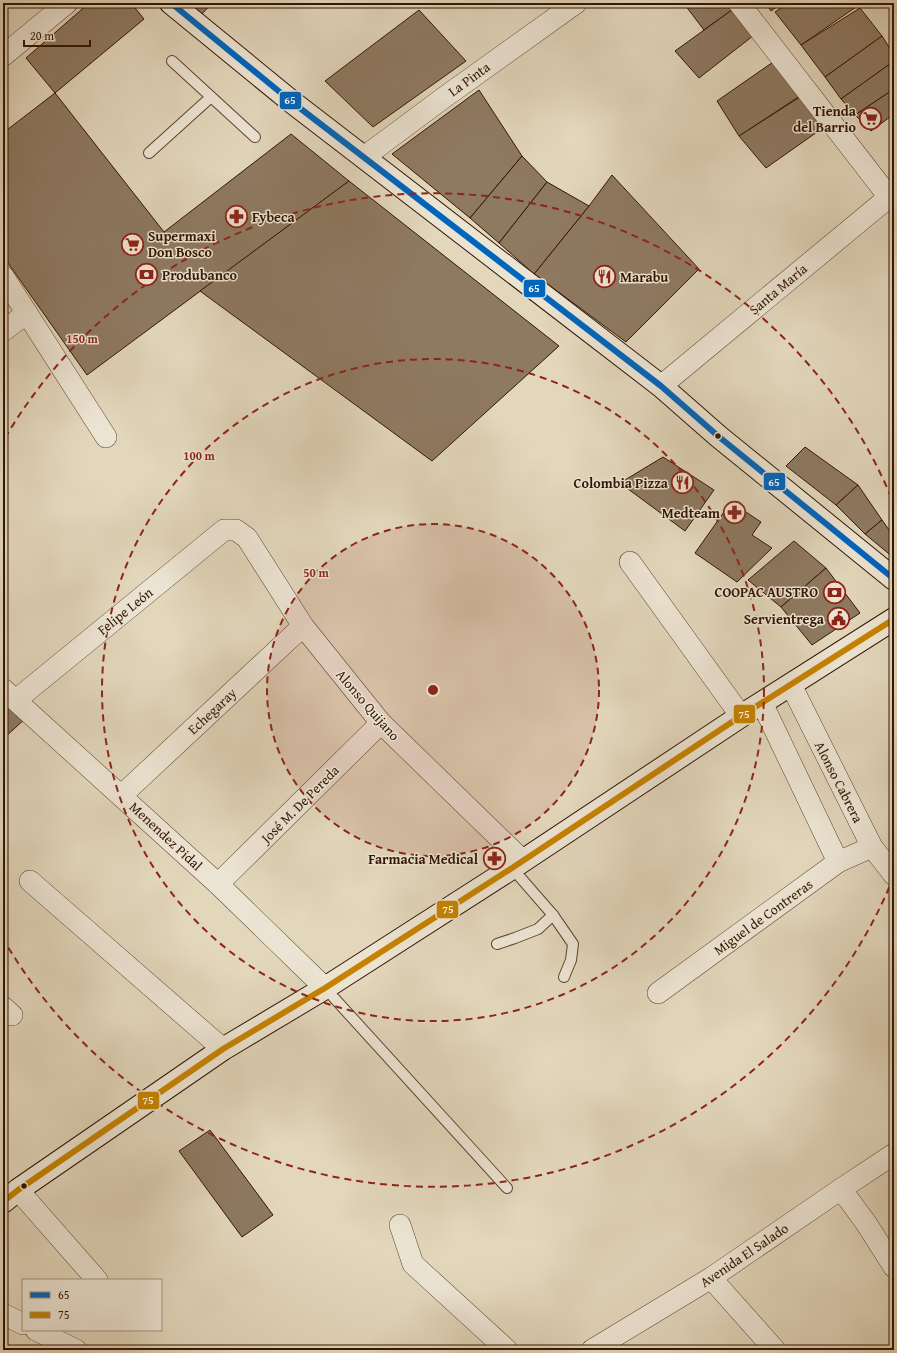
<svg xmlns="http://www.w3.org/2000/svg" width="897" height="1353" font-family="'Gentium Book Plus',serif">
<rect width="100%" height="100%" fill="#e2d6bb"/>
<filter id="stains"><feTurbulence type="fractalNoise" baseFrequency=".005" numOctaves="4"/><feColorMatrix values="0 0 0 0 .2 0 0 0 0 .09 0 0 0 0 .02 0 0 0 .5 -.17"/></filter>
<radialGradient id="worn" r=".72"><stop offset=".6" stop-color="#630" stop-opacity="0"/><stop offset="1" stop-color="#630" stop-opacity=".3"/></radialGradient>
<g fill="#8e7961" stroke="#321500">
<polygon points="89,3 131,3 144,19 55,93 26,58"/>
<polygon points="189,3 212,3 202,14"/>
<polygon points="688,3 734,3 736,7 704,30 685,5"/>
<polygon points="766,3 782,3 771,11"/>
<polygon points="788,3 857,3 859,5 801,45 775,12"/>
<polygon points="736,7 758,32 699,78 675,51"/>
<polygon points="860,8 882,36 825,77 801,45"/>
<polygon points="419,10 466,61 373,127 325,81"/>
<polygon points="882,36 894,55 894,61 841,99 825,77"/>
<polygon points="776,60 803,94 739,136 717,101"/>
<polygon points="894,61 894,89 855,115 841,99"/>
<polygon points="894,89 894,114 871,131 855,115"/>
<polygon points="479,90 522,156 470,218 392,154"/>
<polygon points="55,93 164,232 291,134 349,181 87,375 3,256 3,133"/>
<polygon points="803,95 827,125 766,168 739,136"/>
<polygon points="522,156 547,182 499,243 470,218"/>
<polygon points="612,175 699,269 626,342 534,274 589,206"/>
<polygon points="349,181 559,346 432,461 200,291"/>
<polygon points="547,182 589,206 534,274 499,243"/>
<polygon points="805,447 858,485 836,505 786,466"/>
<polygon points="663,457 714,490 685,531 620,483"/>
<polygon points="858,485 882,520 865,534 836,505"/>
<polygon points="731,502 761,522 752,535 772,548 737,582 695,553"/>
<polygon points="882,520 894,537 894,558 865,534"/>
<polygon points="794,541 826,568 781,607 748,580"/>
<polygon points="826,568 860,613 812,645 781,607"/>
<polygon points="3,692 28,716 3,739"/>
<polygon points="210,1130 273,1215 242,1237 179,1151"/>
</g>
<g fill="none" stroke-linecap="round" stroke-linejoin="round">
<defs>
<g id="service">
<polyline points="172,61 255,137"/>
<polyline points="149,153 211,97"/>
<polyline points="512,868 553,915 573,944 571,960 564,977"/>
<polyline points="497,944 515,938 538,929 553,915"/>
<polyline points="325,988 507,1188"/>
</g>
<g id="minor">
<polyline points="739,3 889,197"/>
<polyline points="3,56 67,3"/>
<polyline points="364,157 442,99 576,3"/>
<polyline points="3,276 106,437"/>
<polyline points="3,331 27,313"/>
<polyline points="661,386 894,193"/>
<polyline points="630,562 741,716"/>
<polyline points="791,685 872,847 894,875"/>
<polyline points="3,689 218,884 325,988"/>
<polyline points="16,700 224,530 236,530 247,538 303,626 381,723 523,861"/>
<polyline points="762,703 838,862"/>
<polyline points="122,795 303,626"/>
<polyline points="30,881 223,1049"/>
<polyline points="218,884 381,723"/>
<polyline points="658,993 838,862 872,847"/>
<polyline points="3,1007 12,1015"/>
<polyline points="841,1189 866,1223 894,1267"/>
<polyline points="18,1190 97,1280"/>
<polyline points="400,1225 413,1264 507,1350"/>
<polyline points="711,1278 775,1350"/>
<polyline points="3,1314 23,1324"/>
<polyline points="36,1330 76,1350"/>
<polyline points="592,1350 711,1278 841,1189 894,1154"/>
</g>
<g id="secondary">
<polyline points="171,3 292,102 661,386 718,436 894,579"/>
<polyline points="3,1202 18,1190 223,1049 325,988 512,868 741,716 894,619"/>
</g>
</defs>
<use href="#service" stroke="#5e452f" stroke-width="12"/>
<use href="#minor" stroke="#5e452f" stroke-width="22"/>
<use href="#secondary" stroke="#321500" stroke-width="24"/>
<use href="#service" stroke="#ece4d3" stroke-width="10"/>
<use href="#minor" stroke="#ece4d3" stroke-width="21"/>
<use href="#secondary" stroke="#ece4d3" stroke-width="22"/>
<defs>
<polyline id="bus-1" points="171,3 292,102 661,386 718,436 894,579"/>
<polyline id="bus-2" points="3,1202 18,1190 223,1049 325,988 512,868 741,716 894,619"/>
</defs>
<use href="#bus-1" stroke="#ece4d3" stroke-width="9"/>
<use href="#bus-2" stroke="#ece4d3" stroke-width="9"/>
<use href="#bus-1" stroke="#0065bd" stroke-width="6"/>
<use href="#bus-2" stroke="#c68200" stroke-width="6"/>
</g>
<circle cx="433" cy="690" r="166" fill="#8f2418" fill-opacity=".12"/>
<g fill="none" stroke="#8f2418" stroke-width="2" stroke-dasharray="7 5">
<circle cx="433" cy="690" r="166"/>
<circle cx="433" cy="690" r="331"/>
<path d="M894 876A497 497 0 0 1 5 942M5 438A497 497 0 0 1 894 504"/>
</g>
<defs>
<symbol id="supermarket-ring" viewBox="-11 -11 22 22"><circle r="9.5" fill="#ece4d3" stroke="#8f2418" stroke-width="1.5"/><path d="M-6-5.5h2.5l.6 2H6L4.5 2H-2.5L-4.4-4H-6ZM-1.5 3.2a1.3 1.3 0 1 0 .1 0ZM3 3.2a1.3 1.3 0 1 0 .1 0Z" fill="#8f2418"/></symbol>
<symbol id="pharmacy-ring" viewBox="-11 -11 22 22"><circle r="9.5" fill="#ece4d3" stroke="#8f2418" stroke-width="1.5"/><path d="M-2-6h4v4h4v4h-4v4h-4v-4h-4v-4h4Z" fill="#8f2418"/></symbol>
<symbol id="bank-ring" viewBox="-11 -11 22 22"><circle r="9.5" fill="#ece4d3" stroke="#8f2418" stroke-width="1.5"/><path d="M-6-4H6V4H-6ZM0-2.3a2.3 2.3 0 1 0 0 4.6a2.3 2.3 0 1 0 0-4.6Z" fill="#8f2418"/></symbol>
<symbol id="restaurant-ring" viewBox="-11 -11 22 22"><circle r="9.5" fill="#ece4d3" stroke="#8f2418" stroke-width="1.5"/><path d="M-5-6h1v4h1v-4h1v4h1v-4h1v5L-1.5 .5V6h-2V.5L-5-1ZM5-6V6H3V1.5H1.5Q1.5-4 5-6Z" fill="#8f2418"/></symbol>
<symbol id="civic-ring" viewBox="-11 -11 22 22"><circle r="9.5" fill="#ece4d3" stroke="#8f2418" stroke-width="1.5"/><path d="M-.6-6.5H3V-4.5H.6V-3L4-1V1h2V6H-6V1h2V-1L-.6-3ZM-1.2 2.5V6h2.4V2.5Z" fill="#8f2418"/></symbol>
</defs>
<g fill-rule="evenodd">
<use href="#supermarket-ring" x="858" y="106" width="25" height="25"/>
<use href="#pharmacy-ring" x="224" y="204" width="25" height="25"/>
<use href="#supermarket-ring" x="120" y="232" width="25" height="25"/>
<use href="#bank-ring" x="134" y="262" width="25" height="25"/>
<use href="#restaurant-ring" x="592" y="264" width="25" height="25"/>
<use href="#restaurant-ring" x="670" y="470" width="25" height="25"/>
<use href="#pharmacy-ring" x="722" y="500" width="25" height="25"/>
<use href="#bank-ring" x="822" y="580" width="25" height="25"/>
<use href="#civic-ring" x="826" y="606" width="25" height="25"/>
<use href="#pharmacy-ring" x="482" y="846" width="25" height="25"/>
</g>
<g fill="#321500" stroke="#ece4d3" stroke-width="1.5">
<circle cx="718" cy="436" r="3.5"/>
<circle cx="24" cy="1186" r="3.5"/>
</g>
<g text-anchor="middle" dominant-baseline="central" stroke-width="3" stroke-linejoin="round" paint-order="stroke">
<g font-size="14" fill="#321500" stroke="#ece4d3">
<text transform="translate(469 79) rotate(-36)">La Pinta</text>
<text transform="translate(778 289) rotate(-40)">Santa María</text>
<text transform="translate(125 611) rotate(-39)">Felipe León</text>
<text transform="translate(368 705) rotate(49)">Alonso Quijano</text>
<text transform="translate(212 711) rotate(-43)">Echegaray</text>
<text transform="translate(839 782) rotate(63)">Alonso Cabrera</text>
<text transform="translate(300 804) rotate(-45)">José M. De Pereda</text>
<text transform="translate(166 836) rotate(43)">Menendez Pidal</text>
<text transform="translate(763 917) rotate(-36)">Miguel de Contreras</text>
<text transform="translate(744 1255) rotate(-34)">Avenida El Salado</text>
</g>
<g font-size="14" font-weight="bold" fill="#321500" stroke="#ece4d3" text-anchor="end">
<text x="856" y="111">Tienda<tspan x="856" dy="16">del Barrio</tspan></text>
<text x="252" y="217" text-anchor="start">Fybeca</text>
<text x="148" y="236" text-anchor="start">Supermaxi<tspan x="148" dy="16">Don Bosco</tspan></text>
<text x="162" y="275" text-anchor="start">Produbanco</text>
<text x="620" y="277" text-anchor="start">Marabu</text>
<text x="668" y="483">Colombia Pizza</text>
<text x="720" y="513">Medteam</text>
<text x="818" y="592">COOPAC AUSTRO</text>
<text x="824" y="619">Servientrega</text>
<text x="478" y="859">Farmacia Medical</text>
</g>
</g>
<circle cx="433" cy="690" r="6" fill="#8f2418" stroke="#ece4d3" stroke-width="2"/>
<g font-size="12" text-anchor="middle" font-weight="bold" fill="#8f2418" stroke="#ece4d3" stroke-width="3" stroke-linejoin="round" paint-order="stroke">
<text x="82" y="343">150 m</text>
<text x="199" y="460">100 m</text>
<text x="316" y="577">50 m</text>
</g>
<g stroke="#ece4d3" stroke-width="1.5">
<rect x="279" y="91" width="23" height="19" rx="4" fill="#0065bd"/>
<rect x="523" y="279" width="23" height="19" rx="4" fill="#0065bd"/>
<rect x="763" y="472" width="23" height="19" rx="4" fill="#0065bd"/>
<rect x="733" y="704" width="23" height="20" rx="4" fill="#c68200"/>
<rect x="436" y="900" width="23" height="19" rx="4" fill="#c68200"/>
<rect x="137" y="1091" width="23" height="19" rx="4" fill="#c68200"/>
</g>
<g font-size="11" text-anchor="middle" font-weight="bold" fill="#fff">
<text x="290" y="104">65</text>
<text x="534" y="292">65</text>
<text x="774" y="486">65</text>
<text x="744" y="718">75</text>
<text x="448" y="913">75</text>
<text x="148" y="1104">75</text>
</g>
<rect width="897" height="1353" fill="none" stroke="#e2d6bb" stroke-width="16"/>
<rect x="4" y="4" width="889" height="1345" fill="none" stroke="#321500" stroke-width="2"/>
<rect x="8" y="8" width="881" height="1337" fill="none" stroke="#321500"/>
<rect x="22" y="1279" width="140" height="52" fill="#ece4d3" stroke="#a2917f"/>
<rect x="30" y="1292" width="20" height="6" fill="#0065bd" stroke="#a2917f"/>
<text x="58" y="1299" font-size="12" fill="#321500">65</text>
<rect x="30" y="1312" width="20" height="6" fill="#c68200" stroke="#a2917f"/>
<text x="58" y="1319" font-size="12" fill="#321500">75</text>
<path d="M24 40v6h66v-6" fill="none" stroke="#321500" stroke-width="2"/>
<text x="30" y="40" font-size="12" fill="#321500" stroke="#ece4d3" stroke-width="3" paint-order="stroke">20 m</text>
<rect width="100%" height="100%" filter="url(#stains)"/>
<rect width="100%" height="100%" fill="url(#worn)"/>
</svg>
